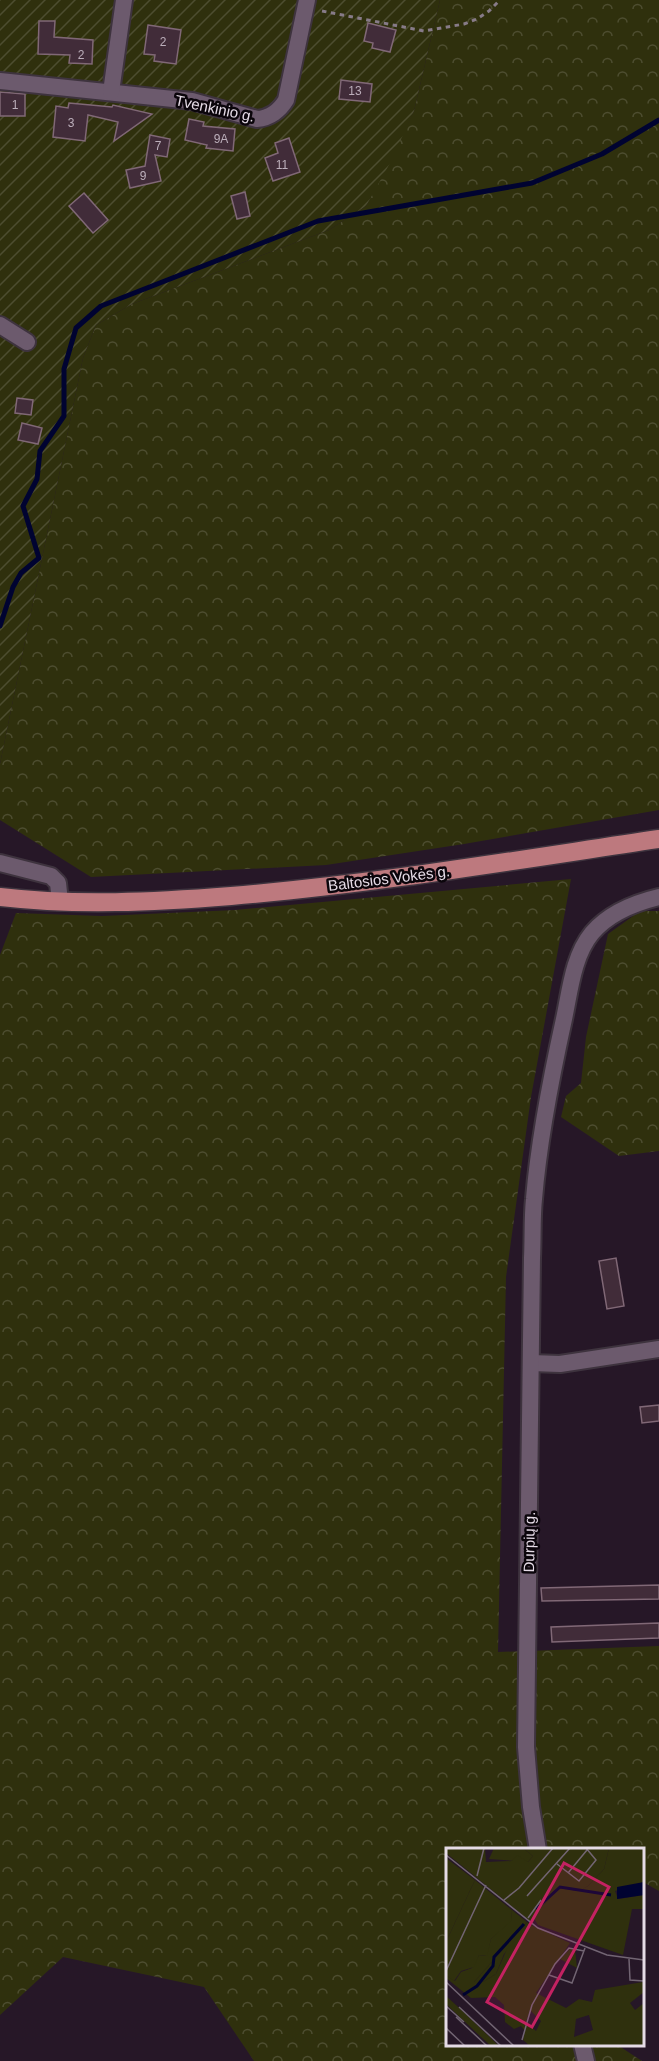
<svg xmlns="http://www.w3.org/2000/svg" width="659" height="2061" font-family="Arial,sans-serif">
<defs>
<pattern id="forest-crowns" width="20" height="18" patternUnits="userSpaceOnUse" patternTransform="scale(1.5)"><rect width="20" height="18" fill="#2f300d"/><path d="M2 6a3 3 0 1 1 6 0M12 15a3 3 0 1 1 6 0" fill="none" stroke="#4d4d30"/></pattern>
<pattern id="garden-furrows" width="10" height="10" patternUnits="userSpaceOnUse" patternTransform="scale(1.5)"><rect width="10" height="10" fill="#2f300d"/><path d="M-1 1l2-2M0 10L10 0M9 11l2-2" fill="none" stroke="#4d4d30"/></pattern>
</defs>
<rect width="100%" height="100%" fill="#261727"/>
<g fill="url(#forest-crowns)">
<polygon points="440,0 659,0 659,810 464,844 326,865 91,877 0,820 0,764 83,358 96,325 132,304 329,230 366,206 414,111"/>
<polygon points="571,879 531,1097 506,1277 498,1652 659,1646 659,1891 643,1882 642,1850 448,1850 448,2044 607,2045 619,2046 642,2061 254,2061 204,1987 63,1957 0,2015 0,955 16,913 102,916 235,910"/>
<polygon points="640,911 659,911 659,1151 619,1156 561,1117 566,1096 581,1083 586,1037 608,934"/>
</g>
<polygon fill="url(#garden-furrows)" points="0,0 440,0 414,111 390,163 366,206 329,230 132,304 96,325 83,358 0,764"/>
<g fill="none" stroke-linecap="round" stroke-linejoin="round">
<polyline stroke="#000331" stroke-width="5" points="0,626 13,587 21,573 39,558 23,506 37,479 40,451 64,416 64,369 76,328 101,306 318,221 532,183 602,154 659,120"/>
</g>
<g fill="#412c39" stroke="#806876" stroke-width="1.5">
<polygon points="39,21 55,21 54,37 93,40 92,64 69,63 70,55 38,54"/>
<polygon points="368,23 396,30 390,52 372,48 373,43 364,41"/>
<polygon points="148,25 181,30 176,64 154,61 155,55 144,54"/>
<polygon points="341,80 372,84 370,102 339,99"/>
<polygon points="0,92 25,94 25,116 0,116"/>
<polygon points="69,103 112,107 113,105 152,114 114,141 118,122 88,115 85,141 53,137 56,106 68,108"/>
<polygon points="189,119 204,122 203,126 235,129 233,151 206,148 207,145 185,140"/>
<polygon points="150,135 170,139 167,157 155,155 161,181 130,188 126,170 145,166"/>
<polygon points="289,138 300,172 273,181 265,158 278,153 275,143"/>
<polygon points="245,192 250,216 237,219 231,196"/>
<polygon points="84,193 108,220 93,233 69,206"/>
<polygon points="17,398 33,400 31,415 15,413"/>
<polygon points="22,423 42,428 38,444 18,440"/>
<polygon points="616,1258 624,1306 607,1309 599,1261"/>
<polygon points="659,1405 659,1421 642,1423 640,1407"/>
<polygon points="659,1585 659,1599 542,1601 541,1588"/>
<polygon points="659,1623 659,1638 552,1642 551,1627"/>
</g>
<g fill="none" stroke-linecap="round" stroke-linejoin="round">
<defs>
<g id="street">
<path d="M0 81 192 101 257 119C270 118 280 110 286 100L307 0"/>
<polyline points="111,92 124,0"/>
<polyline points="0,325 27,342"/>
<polyline points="0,863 51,876 58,883 60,902"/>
<polyline points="531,1363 560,1364 659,1349"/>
<path d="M538 1850 531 1807 526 1747 532 1258C533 1238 532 1218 534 1199 539 1138 551 1078 564 1019 570 991 573 956 592 933 609 913 634 903 659 897"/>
<polyline points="582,2044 586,2061"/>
</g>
<path id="primary" d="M0 897C77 906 155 902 231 896 375 884 517 860 659 839"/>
</defs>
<use href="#street" stroke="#3e333e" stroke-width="20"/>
<use href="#primary" stroke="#3e333e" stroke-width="21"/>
<polyline stroke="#877b88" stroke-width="3" stroke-dasharray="4.5 4.5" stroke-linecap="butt" points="322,11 424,31 464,24 477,19 489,11 500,0"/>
<use href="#street" stroke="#6c5a6d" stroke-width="16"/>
<use href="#primary" stroke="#bd797e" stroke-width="18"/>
</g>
<g text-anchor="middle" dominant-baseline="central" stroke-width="5" stroke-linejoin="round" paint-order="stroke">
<g font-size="12" fill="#bcafbb">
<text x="163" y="42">2</text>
<text x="81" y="55">2</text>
<text x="355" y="91">13</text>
<text x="15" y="105">1</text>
<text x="71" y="123">3</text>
<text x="221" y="139">9A</text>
<text x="158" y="146">7</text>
<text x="282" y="165">11</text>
<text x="143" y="176">9</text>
</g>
<g font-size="15" fill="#e5dbe6" stroke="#0b050b">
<text transform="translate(215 108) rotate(12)">Tvenkinio g.</text>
<text transform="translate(389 878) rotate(-7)">Baltosios Vokės g.</text>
<text transform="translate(529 1542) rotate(-89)">Durpių g.</text>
</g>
</g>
<g transform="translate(446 1848)">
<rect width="198" height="198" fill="#261727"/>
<path d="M48 0H77L87 8 82 14 43 11ZM81 74 85 77 58 106 50 126 37 134H28ZM0 148 10 157 53 198H45L35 189 0 156Z" fill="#2f300d"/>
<path d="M163 0H198V34L169 43 172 51 198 47V61H186L177 107 92 77 87 69 113 40 132 43 142 38 158 21ZM0 10 29 32 0 94ZM66 62 81 74 28 134H37L50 126 61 101 85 77 124 95 90 145 120 160 133 151 146 154 149 142 197 134 198 144 184 155 189 162 198 155V198H84L77 192 79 183 75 178 68 181 59 174 58 157 49 149 25 150 0 130V127L9 133 15 124 26 120 33 107 40 108 45 91 65 71ZM84 162 95 173 90 183 80 174ZM143 167 147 182 128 189 130 171ZM124 101H129L131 120 114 111Z" fill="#2f300d" fill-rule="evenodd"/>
<path d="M0 0H39L40 14 66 13 71 7 82 14 87 8 77 0H163L158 21 142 38 135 42 113 40 84 73 0 5ZM29 32 66 62 65 73 45 91 41 108 33 107 28 119 15 123 8 133 0 127V94Z" fill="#2f300d"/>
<path d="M198 34V47L171 51V39Z" fill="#000331"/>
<path fill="none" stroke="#000331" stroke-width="3" d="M90 61 114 39 165 47M17 147 31 138 47 118 48 109 78 76"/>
<path fill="none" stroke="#726573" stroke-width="1.5" d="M0 7 92 80 161 107 198 112M111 16 133 33 150 12 140 0M122 25 141 2M31 28 38 0M81 48 124 0M58 52 73 40 107 0M82 70 95 52M183 111 184 132 198 133M0 123 40 37M103 127 126 135 139 100M0 134 68 198M0 158 18 174M13 159 55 198M10 169 41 198M0 180 19 198M76 192 86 157 109 116 123 100 138 103"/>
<path fill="#c42262" fill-opacity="0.15" stroke="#c42262" stroke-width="3" d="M118 15 163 39 86 179 41 154Z"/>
<rect width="198" height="198" fill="none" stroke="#e5dbe6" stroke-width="3"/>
</g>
</svg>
